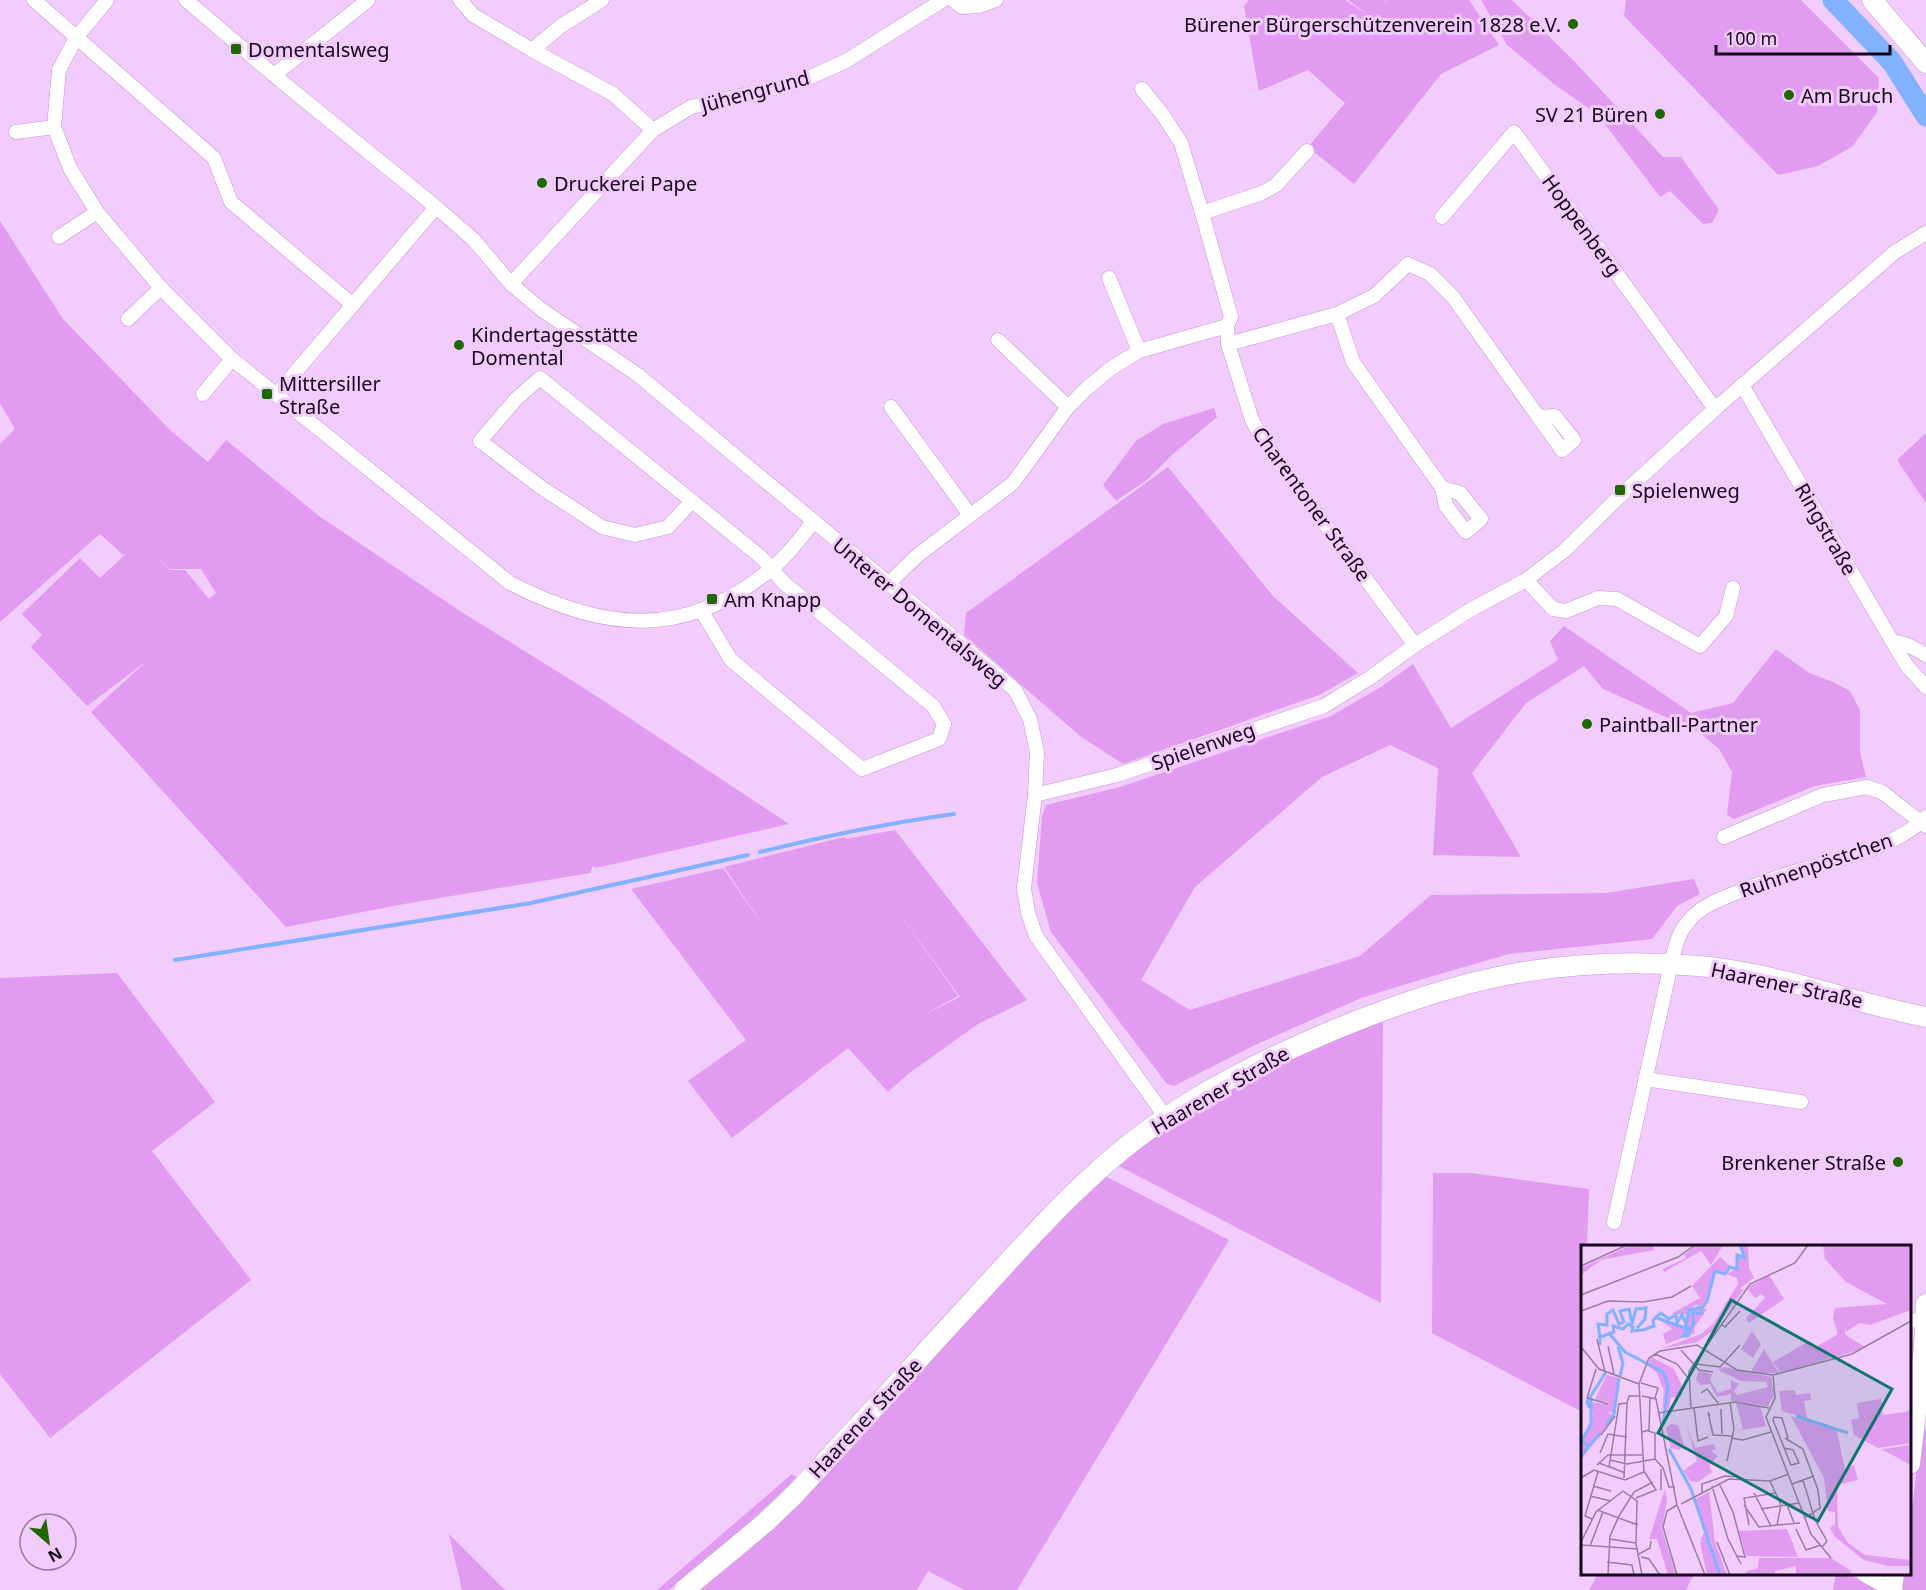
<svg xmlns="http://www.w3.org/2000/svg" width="1926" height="1590" font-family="'Noto Sans',sans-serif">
<rect width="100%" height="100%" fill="#f2ccfc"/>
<g fill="#e19bf1" fill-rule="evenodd">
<polygon points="1249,0 1345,0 1369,16 1348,0 1387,0 1382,6 1388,0 1469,0 1499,45 1441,74 1354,184 1308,147 1345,103 1308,70 1259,91 1244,6"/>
<polygon points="1481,0 1512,0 1575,62 1663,157 1681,157 1719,210 1712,223 1703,224 1670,191 1660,197 1598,115 1554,84 1507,45"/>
<polygon points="1626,0 1801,0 1879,78 1877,112 1853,146 1818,166 1778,175 1624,16"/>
<path d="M0 221 63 319 170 430 208 462 226 440 319 516 460 611 587 690 789 824 596 868 593 866 590 873 404 904 286 927 91 712 148 660 87 706 31 647 42 635 22 614 80 558 100 578 129 551 123 555 100 534 0 622V444L15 429 0 403ZM156 556 170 569H201L216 593 209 599 185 570H170Z"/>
<polygon points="1214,408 1217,417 1173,454 1148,479 1116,501 1103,485 1136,441 1163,424"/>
<polygon points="1926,433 1926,503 1897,460"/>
<polygon points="1168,467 1273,596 1358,673 1319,695 1123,764 1080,736 964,635 966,613"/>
<polygon points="1564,626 1691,713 1733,703 1776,649 1809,673 1833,682 1850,691 1860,710 1860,753 1866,777 1815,786 1734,819 1727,815 1732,772 1719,749 1699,732 1603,689 1584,666 1526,703 1472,773 1521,857 1433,855 1438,768 1390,745 1322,777 1195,887 1141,980 1190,1010 1360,956 1431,895 1606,893 1694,879 1700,894 1677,906 1652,939 1509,954 1426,978 1361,998 1255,1045 1174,1086 1167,1084 1051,932 1037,883 1042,816 1046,805 1120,787 1331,716 1381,687 1413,664 1451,728 1558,660 1550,641"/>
<path d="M895 830 1027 1000 978 1024 908 1074 888 1092 848 1048 732 1138 688 1081 746 1040 631 889 723 868 769 934 724 867 844 837 846 839ZM889 899 960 997 922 1016 958 996Z"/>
<polygon points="117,973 215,1102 152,1151 251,1280 50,1438 0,1374 0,978"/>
<polygon points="1383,1019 1381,1303 1117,1165 1189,1111 1275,1062"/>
<polygon points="1433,1173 1471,1173 1589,1189 1587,1246 1582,1246 1582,1412 1432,1333"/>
<polygon points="1105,1176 1229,1240 1017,1590 964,1590 928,1571 917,1590 700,1590 748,1551 812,1488 1028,1252"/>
<polygon points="1921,1430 1926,1430 1926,1590 1902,1590 1904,1574 1910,1574 1910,1528"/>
<polygon points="792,1474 797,1478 740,1531 669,1590 657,1590"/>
<polygon points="449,1534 505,1590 462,1590"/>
<polygon points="1598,1574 1694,1574 1686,1590 1589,1590"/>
<polygon points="1836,1574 1848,1574 1878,1590 1833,1590"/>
</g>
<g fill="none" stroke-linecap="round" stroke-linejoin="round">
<g stroke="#82b2ff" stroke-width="4">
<path d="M760 852C825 836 889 823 954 814"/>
<polyline points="175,960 531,903 748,855"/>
</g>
<polyline stroke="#82b2ff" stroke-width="21" points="1833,0 1892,62 1926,116"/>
<defs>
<g id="minor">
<polyline points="34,0 214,158 231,202 353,305"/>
<path d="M107 0 76 38 59 70 54 127 70 168 97 212 161 288 232 359 510 583C603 631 685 640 770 570 787 556 800 539 813 522"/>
<polyline points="186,0 281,81 436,207 474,240 511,284 542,310 638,375 941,627 1015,690 1030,719 1037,752 1035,795 1024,888 1028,913 1036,936 1165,1116"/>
<polyline points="460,0 473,15 532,50 613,94 653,130"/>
<polyline points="953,0 962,7 979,6 996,0"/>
<polyline points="532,50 561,26 602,0"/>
<polyline points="274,75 368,0"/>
<polyline points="1142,89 1163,115 1181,143 1202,213 1231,317 1227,326 1228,344 1252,420 1265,444 1415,645"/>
<polyline points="16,132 54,127"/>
<polyline points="1202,213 1262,193 1276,185 1307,151"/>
<polyline points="1442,217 1514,132 1715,409"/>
<polyline points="59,237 97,212"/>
<polyline points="1109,278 1139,351"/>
<polyline points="511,284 653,130 691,107 797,83 846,61 943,0"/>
<polyline points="1337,314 1353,362 1442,488 1446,506 1466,532 1481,519 1460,493 1442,488"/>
<polyline points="128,319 161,288"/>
<polyline points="998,340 1068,407"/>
<polyline points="1228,344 1337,314 1374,296 1408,264 1430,274 1453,297 1562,450 1574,440 1555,416 1539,417"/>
<polyline points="1742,385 1892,641 1907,666 1926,687"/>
<polyline points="203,394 232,359"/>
<polyline points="276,395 436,207"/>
<polyline points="891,407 970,515"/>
<polyline points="692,501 668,527 635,535 602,527 542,488 480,441 516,399 540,378 761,557 784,583 933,706 944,724 939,739 862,769 731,660 701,610"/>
<polyline points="1526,580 1553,609 1566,611 1598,598 1617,599 1700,646 1726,616 1733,588"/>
<polyline points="889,583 918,555 1013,483 1068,407 1086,389 1110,369 1139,351 1227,326"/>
<polyline points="1892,641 1908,645 1926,655"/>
<polyline points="1035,795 1117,775 1324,706 1371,677 1415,645 1472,609 1526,580 1565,550 1620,496 1715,409 1895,252 1926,233"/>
<polyline points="1724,837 1823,795 1867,787 1882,792 1926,826"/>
<polyline points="1645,1079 1801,1102"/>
<path d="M1614 1222 1671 964C1675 949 1677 934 1688 922 1701 905 1723 898 1743 890 1759 884 1775 878 1791 873 1835 859 1892 851 1926 817"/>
<polyline points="1910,1320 1925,1322"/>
<polyline points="1863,1574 1892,1590"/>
</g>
<g id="secondary">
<polyline points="1872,0 1926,63"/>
<polyline points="1910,1464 1924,1345 1926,1304"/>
<path d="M684 1590 766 1522 795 1494C856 1429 915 1363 976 1297 1016 1253 1056 1208 1101 1168 1165 1110 1243 1069 1322 1035 1383 1009 1447 986 1512 974 1572 963 1638 961 1699 966 1777 973 1850 1002 1926 1017"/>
<polyline points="1892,1590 1894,1574"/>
</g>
</defs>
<use href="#minor" stroke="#c597d0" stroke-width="15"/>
<use href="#secondary" stroke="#c597d0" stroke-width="21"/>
<use href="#minor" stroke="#fff" stroke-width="14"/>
<use href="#secondary" stroke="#fff" stroke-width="20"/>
</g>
<g fill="#1f6801" stroke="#f2ccfc" stroke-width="2">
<circle cx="1573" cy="24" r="6"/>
<rect x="230" y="43" width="12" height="12" rx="3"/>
<circle cx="1789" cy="95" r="6"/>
<circle cx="1660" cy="114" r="6"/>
<circle cx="542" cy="183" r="6"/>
<circle cx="459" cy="345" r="6"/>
<rect x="261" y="388" width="12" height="12" rx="3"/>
<rect x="1614" y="484" width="12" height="12" rx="3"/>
<rect x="706" y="593" width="12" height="12" rx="3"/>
<circle cx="1587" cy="724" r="6"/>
<circle cx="1898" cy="1162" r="6"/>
</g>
<g text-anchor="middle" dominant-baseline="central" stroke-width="6" stroke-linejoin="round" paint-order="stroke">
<g font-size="20" fill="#16061a" stroke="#f2ccfc" text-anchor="start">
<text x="1561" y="24" text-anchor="end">Bürener Bürgerschützenverein 1828 e.V.</text>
<text x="248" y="49">Domentalsweg</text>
<text x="1801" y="95">Am Bruch</text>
<text x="1648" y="114" text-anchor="end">SV 21 Büren</text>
<text x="554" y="183">Druckerei Pape</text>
<text x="471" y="334">Kindertagesstätte<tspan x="471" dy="23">Domental</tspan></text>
<text x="279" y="383">Mittersiller<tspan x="279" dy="23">Straße</tspan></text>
<text x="1632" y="490">Spielenweg</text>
<text x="724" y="599">Am Knapp</text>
<text x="1599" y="724">Paintball-Partner</text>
<text x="1886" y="1162" text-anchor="end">Brenkener Straße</text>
</g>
<g font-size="20" fill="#16061a" stroke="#f2ccfc">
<text transform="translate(755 91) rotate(-15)">Jühengrund</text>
<text transform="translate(1582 225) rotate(54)">Hoppenberg</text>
<text transform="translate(1312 504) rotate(54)">Charentoner Straße</text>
<text transform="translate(1826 529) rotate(60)">Ringstraße</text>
<text transform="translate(920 612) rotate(40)">Unterer Domentalsweg</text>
<text transform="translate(1203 746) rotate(-19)">Spielenweg</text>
<text transform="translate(1816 865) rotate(-19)">Ruhnenpöstchen</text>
<text transform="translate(1787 985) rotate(12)">Haarener Straße</text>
<text transform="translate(1220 1090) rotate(-30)">Haarener Straße</text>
<text transform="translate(865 1418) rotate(-47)">Haarener Straße</text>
</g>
</g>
<g transform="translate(1581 1245)">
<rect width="330" height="330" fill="#f2ccfc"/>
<path d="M50 0H72L73 5 20 15 0 30V23ZM115 0H142L130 20 120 6 83 27 82 24 105 13 103 10ZM160 0H167L168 23 173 33 159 43 162 45 133 85 116 97 80 104 120 89 132 79 157 39 156 33 146 29 158 22 156 12 165 13ZM242 0H330V65L289 80 278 78 265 87 264 82V89L269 93 283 101 278 105 200 128 192 117 228 96 233 103 257 89 252 73 254 63 306 59 265 37 244 14ZM139 12 149 21 145 27 133 25 129 51 122 61 114 60 108 65V69L115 62 126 64 113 83 114 88 85 99 82 89 91 84 71 69 92 80 104 81 106 69H90L119 53 111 41ZM188 30 203 54 168 78 165 73 184 53 181 49 174 53 166 43ZM171 86 180 99 172 113 160 104ZM183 104 198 128H169ZM70 112 93 124 100 139 101 151 90 153 87 167H83V161L81 166 83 146 76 128 67 120ZM143 122 190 132 193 150 187 161 150 156V149L136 152 129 139 120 140 115 134 118 126 131 129 129 135 137 148 150 144V135L158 139 153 146 156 150 187 142 185 137 160 136 137 125ZM26 130 38 133 32 168 25 167 33 171 0 215V197L12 170 7 157 26 159 28 157 13 156ZM214 145 215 150 229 148 230 155 223 156 226 173 201 166 198 146ZM300 154 302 170 330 166V198L297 203 273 190 270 175 278 173 276 158ZM155 158 179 161 185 181 155 186 162 184ZM210 171 256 186 264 225 273 220 277 235 256 240 257 282 267 298 284 310 330 315V324L329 321H307L283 315 254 292 249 283 254 279V267L247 266 243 233ZM90 179 97 180 103 200 98 205 90 203 85 183ZM105 179 114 203 133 199 135 204 130 206 137 211 128 221 131 227 117 237 109 236 102 226 116 216ZM330 200V220L302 205V204ZM84 244 86 254 81 284 95 330H87L76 294H68ZM128 247 134 297 146 330H140L133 308 138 329 126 330 119 297 123 296H119L123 288 133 303 121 279 115 254ZM206 284 217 312 165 311 158 286ZM178 313H250L270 326V330H215V321L194 326V330H165L164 327 177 323Z" fill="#e19bf1"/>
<path fill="none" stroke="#82b2ff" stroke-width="3" d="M76 73 104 83 108 65 122 62 126 56 134 26 144 29 149 22 156 24V10L164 13 159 0M27 87 44 107 82 127 87 140 82 180M19 92 17 79 26 80V69L32 65 38 79 43 77 39 66 48 64 51 79 55 64 65 63 64 74 56 83M19 100V92L33 87 32 81 42 84 47 79 52 82 51 86 62 85 73 81 72 75 80 68 88 74 95 70 96 78 101 70 107 83 102 91H107L113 77 111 68H121L120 63M37 102 42 118 39 131M9 163 6 157 25 127M215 171 267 188M25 180 33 169 38 133M0 196 10 180V153M7 202 20 188M88 204 110 244 139 330M0 211 7 202 1 195"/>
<path fill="none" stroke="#9a7da2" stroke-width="1.5" d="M0 21 46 0M0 50 97 12 114 0M0 66 27 56 62 57 91 52 110 41M140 79 144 82 159 66M16 94 24 127M27 101 33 129M0 102 18 124 58 139M124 103 169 39 214 18 227 0M100 105 118 125 132 127M74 109 96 119 108 134M115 119 139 122 159 100M15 124 6 153 27 159M192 130 194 153 185 172 230 289 250 313M60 138 77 143 74 153M58 139 68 113 79 106 116 100 156 125 192 130 271 109 330 76M120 148 126 144 137 158M61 151 75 154 96 260 124 330M113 163 117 196 127 192M110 164 108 126 124 103M77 168 154 157 188 163M140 169V164L141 189M129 171 127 167 132 190 151 191M67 186 74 188V214M61 187 68 185 69 152M20 190 34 171M150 193 162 195 190 187M204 193 222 204 237 245 239 263 224 273M203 203 212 205 218 218 210 220 192 175 193 172 201 173 207 193M19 208 27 189 46 192M74 214 82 223 88 242H94M29 215 46 219 74 214M146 216 153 184 149 157M18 218 28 222 38 159 46 158M16 220 27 210H61M27 221 44 228M80 224V245M0 233 13 225 44 235 63 227 58 139M43 233 46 158 48 151H59M222 235 234 275 246 296 241 302M138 238 152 267 164 312 156 311M211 239 233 231M12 241 30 246M131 241 147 294 160 319M42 246 56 256 55 299 61 330M121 248V239L144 231 158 232M173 248 190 281M9 251 30 256M55 253 75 245 63 226M100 259 148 234 189 236 208 229M163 260 178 282 196 280 200 260 189 236M206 260 213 278M180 264 218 258M16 265 57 280M11 274 4 271 17 227M168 280 163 253 195 248M196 280 219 278M215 284 225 305 240 300M29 294 55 298M0 297 15 267 42 246M136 297 149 330M0 300 57 304M9 301 22 267M58 309 69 303 70 296M60 312 68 314 79 330M26 317 51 320 53 330M27 330 29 291 38 271 53 247 72 237M96 330 82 282 86 266 96 260"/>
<path fill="#0f766e" fill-opacity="0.15" stroke="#0f766e" stroke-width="3" d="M150 55 311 144 237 276 77 188Z"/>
<rect width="330" height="330" fill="none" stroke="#16061a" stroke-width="3"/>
</g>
<g transform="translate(48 1542) rotate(151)"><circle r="28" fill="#f2ccfc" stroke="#9a7da2" stroke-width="1.5"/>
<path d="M0-4.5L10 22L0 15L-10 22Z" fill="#1f6801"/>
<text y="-9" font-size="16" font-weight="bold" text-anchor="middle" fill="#16061a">N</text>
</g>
<path d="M1716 45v9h174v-9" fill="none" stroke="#16061a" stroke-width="3"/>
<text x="1725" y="45" font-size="18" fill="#16061a" stroke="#f2ccfc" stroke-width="4.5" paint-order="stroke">100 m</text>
</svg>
